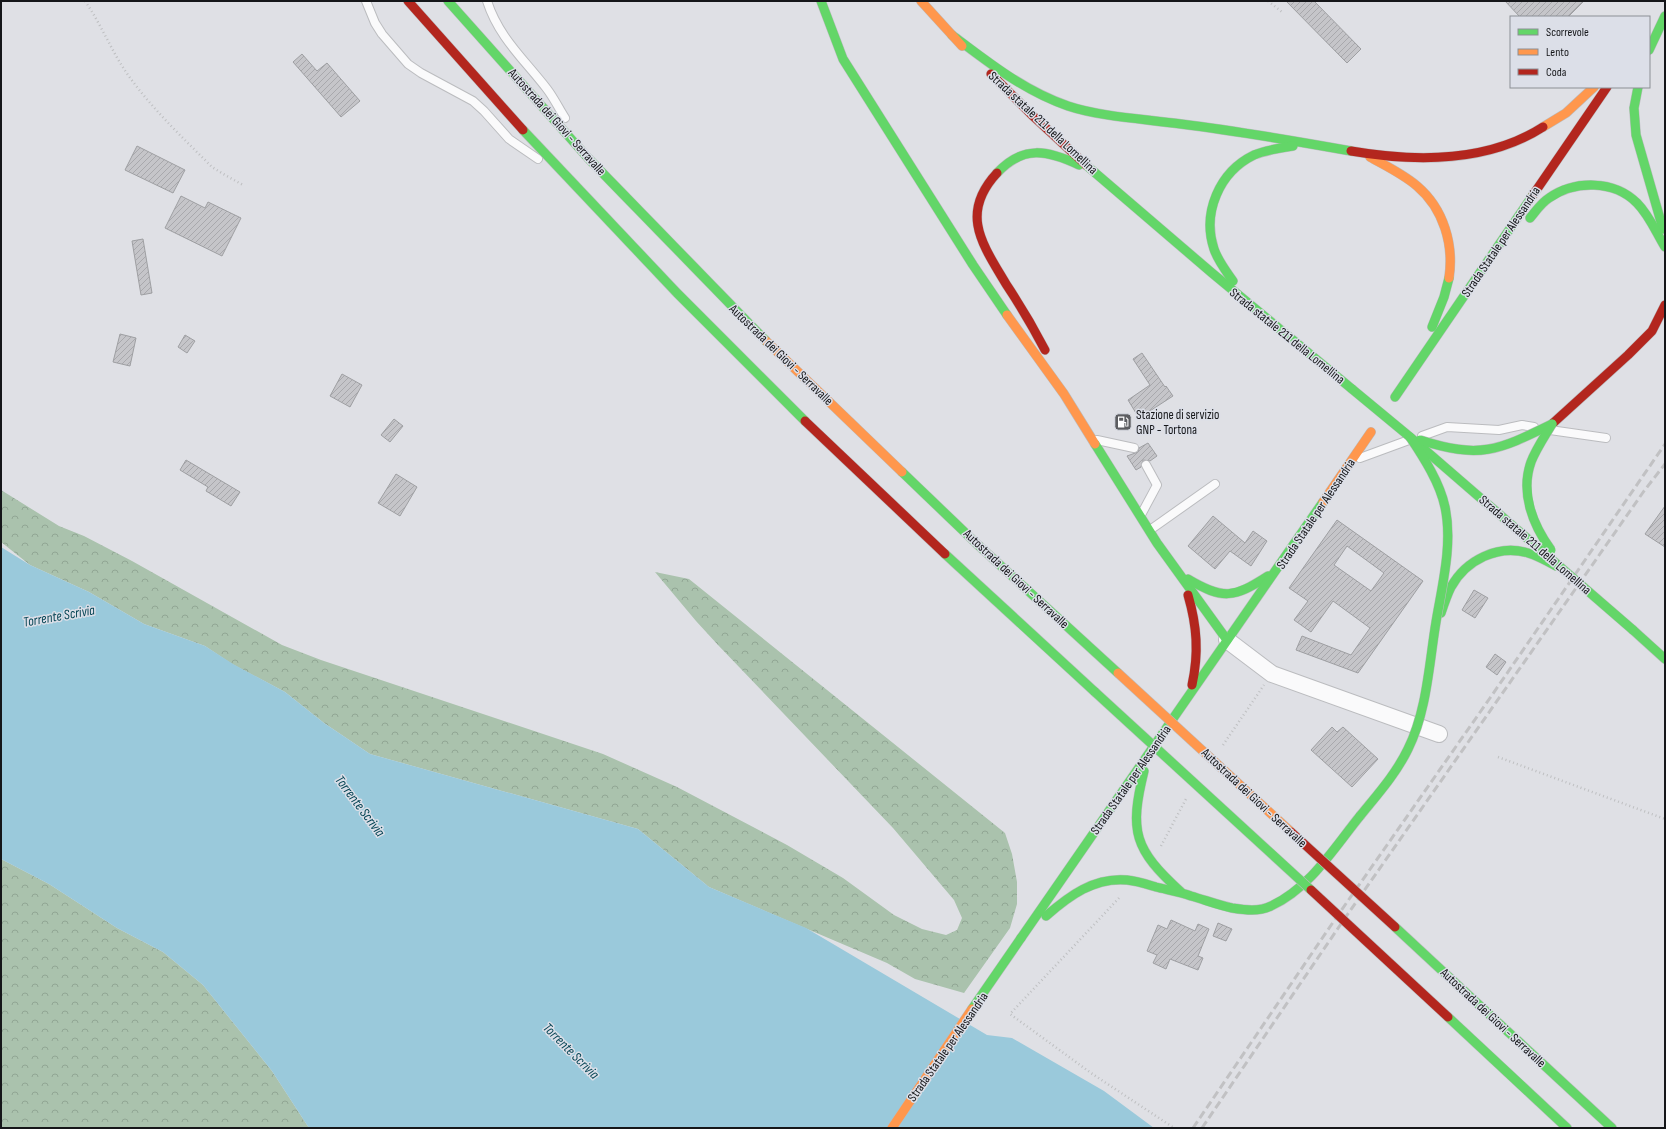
<svg xmlns="http://www.w3.org/2000/svg" width="1666" height="1129" font-family="'Sofia Sans Condensed',sans-serif">
<defs>
<pattern id="forest-crowns" width="20" height="18" patternUnits="userSpaceOnUse"><rect width="20" height="18" fill="#aac2ad"/><path d="M2 6a3 3 0 1 1 6 0M12 15a3 3 0 1 1 6 0" fill="none" stroke="#91a694"/></pattern>
<pattern id="building-hatch" width="6" height="6" patternUnits="userSpaceOnUse"><rect width="6" height="6" fill="#c5c5c9"/><path d="M-1 1l2-2M0 6l6-6M5 7l2-2" fill="none" stroke="#a8a8ac"/></pattern>
</defs>
<rect width="100%" height="100%" fill="#dfe0e5"/>
<g fill="url(#forest-crowns)">
<polygon points="1,490 59,526 84,536 132,561 282,645 321,660 603,754 677,787 787,845 843,878 894,915 922,929 946,935 957,930 962,918 954,900 893,828 718,645 696,621 655,572 689,579 1005,833 1012,854 1017,882 1017,904 1010,928 964,993 915,979 887,963 709,887 638,829 370,754 324,723 285,692 232,664 205,646 144,624 89,592 30,565 1,542"/>
<polygon points="1,859 49,884 117,928 163,952 203,985 272,1071 309,1128 1,1128"/>
</g>
<polygon fill="#9ac9db" points="1,547 30,565 89,592 144,624 205,646 233,664 285,692 324,723 370,754 638,829 709,887 806,928 987,1035 1012,1038 1104,1091 1154,1128 309,1128 272,1071 203,985 163,952 117,928 49,884 1,859"/>
<g fill="url(#building-hatch)" stroke="#9e9fa2" fill-rule="evenodd">
<polygon points="1286,1 1314,1 1361,49 1347,63"/>
<polygon points="1505,1 1584,1 1568,17 1520,17"/>
<polygon points="302,54 317,71 327,63 360,101 341,117 293,62"/>
<polygon points="137,146 185,170 173,193 125,170"/>
<polygon points="181,196 205,208 208,202 241,218 222,256 165,228"/>
<polygon points="143,239 152,293 141,295 132,241"/>
<polygon points="120,334 136,338 130,366 113,362"/>
<polygon points="185,335 195,341 187,353 178,347"/>
<polygon points="1142,353 1165,387 1166,386 1173,396 1139,418 1128,400 1150,385 1133,359"/>
<polygon points="342,374 362,385 350,407 330,396"/>
<polygon points="394,419 403,426 390,442 381,435"/>
<polygon points="1148,443 1157,456 1150,461 1143,460 1141,467 1136,470 1127,456 1138,452 1139,448"/>
<polygon points="186,460 240,492 231,506 206,491 208,487 180,470"/>
<polygon points="396,474 417,487 400,516 378,503"/>
<polygon points="1665,506 1665,547 1645,534"/>
<polygon points="1213,516 1245,543 1253,531 1267,541 1251,566 1230,551 1215,569 1188,546"/>
<path d="M1337 520 1423 581 1358 673 1296 650 1302 636 1351 655 1370 628 1333 601 1311 632 1294 620 1308 601 1289 588ZM1347 546 1384 573 1371 591 1334 565Z"/>
<polygon points="1474,590 1488,598 1475,618 1462,610"/>
<polygon points="1495,654 1506,662 1497,675 1486,667"/>
<polygon points="1332,727 1337,732 1343,727 1378,759 1352,787 1311,750"/>
<polygon points="1171,920 1195,931 1198,924 1209,929 1198,956 1203,958 1198,970 1170,959 1166,969 1153,963 1157,955 1147,951 1158,925 1167,929"/>
<polygon points="1218,923 1232,929 1226,941 1213,936"/>
</g>
<g fill="none" stroke-linecap="round" stroke-linejoin="round">
<defs>
<g id="lane">
<polyline points="366,1 375,23 382,34 408,64 421,73 473,101 484,111 509,139 538,159"/>
<path d="M487 1C499 38 524 59 547 89 554 98 559 109 565 118"/>
<polyline points="1550,430 1606,438"/>
<polyline points="1422,436 1447,427 1499,430 1522,425 1534,427"/>
<polyline points="1097,440 1134,448"/>
<polyline points="1360,458 1409,440"/>
<polyline points="1142,513 1157,485 1146,465"/>
<polyline points="1150,530 1215,484"/>
</g>
<polyline id="street" points="1227,640 1272,674 1439,734"/>
<g id="fast">
<polyline points="448,1 588,158 766,341"/>
<polyline points="821,1 843,59 973,265 1007,315"/>
<path d="M952 35C988 62 1024 91 1068 106 1101 117 1146 119 1181 124 1238 131 1295 141 1351 151"/>
<polyline points="1649,50 1665,16"/>
<polyline points="1638,87 1634,108 1636,135 1663,229"/>
<polyline points="523,130 677,293 805,421"/>
<polyline points="1086,165 1212,273 1352,389"/>
<path d="M997 173C1023 145 1047 150 1079 165"/>
<path d="M1530 218C1536 211 1541 203 1549 198 1575 180 1614 180 1637 203 1649 215 1656 232 1665 247"/>
<path d="M1233 281C1226 271 1218 261 1214 249 1202 213 1219 172 1254 155 1266 150 1280 148 1293 146"/>
<polyline points="1432,327 1444,297 1449,278"/>
<polyline points="1395,397 1533,195"/>
<polyline points="1095,444 1157,543 1227,640"/>
<polyline points="902,472 977,544 1118,673"/>
<polyline points="945,554 1095,692"/>
<path d="M1188 579C1223 600 1234 598 1268 576"/>
<path d="M1441 613C1444 604 1447 595 1451 587 1466 560 1498 544 1528 553 1538 556 1547 561 1556 566"/>
<polyline points="1633,630 1665,659"/>
<path d="M1144 771C1129 832 1134 849 1181 892"/>
<path d="M1046 916C1069 896 1094 877 1127 880 1137 881 1146 884 1156 887 1168 890 1180 892 1191 896 1205 900 1218 905 1232 908 1245 910 1259 912 1271 906 1310 888 1334 848 1360 816"/>
<polyline points="1021,938 1323,502"/>
<polyline points="1465,992 1612,1128"/>
<polyline points="972,1009 1021,938"/>
<polyline points="1448,1017 1567,1128"/>
</g>
<g id="slow">
<polyline points="921,1 962,46"/>
<polyline points="1543,127 1566,113 1594,87"/>
<path d="M1370 157C1386 166 1403 174 1417 186 1444 209 1454 245 1449 278"/>
<polyline points="1007,315 1064,394 1095,444"/>
<polyline points="766,341 902,472"/>
<polyline points="1323,502 1371,432"/>
<polyline points="892,1128 972,1009"/>
</g>
<g id="jam">
<polyline points="408,1 523,130"/>
<polyline points="991,74 1033,116 1086,165"/>
<path d="M1351 151C1415 162 1487 163 1543 127"/>
<path d="M997 173C959 214 983 245 1006 284 1020 305 1033 327 1045 350"/>
<polyline points="1533,195 1607,87"/>
<polyline points="805,421 945,554"/>
<polyline points="1552,424 1628,355 1652,331 1665,305"/>
<path d="M1188 595C1197 626 1199 653 1192 685"/>
</g>
</defs>
<use href="#lane" stroke="#bbbcbf" stroke-width="10"/>
<use href="#street" stroke="#bbbcbf" stroke-width="18"/>
<use href="#fast" stroke="#bbbcbf" stroke-width="10"/>
<use href="#slow" stroke="#bbbcbf" stroke-width="10"/>
<use href="#jam" stroke="#bbbcbf" stroke-width="10"/>
<g stroke="#bebfc1" stroke-width="2.5" stroke-dasharray="1 3" stroke-linecap="butt">
<path d="M85 1C101 24 111 50 126 72 150 107 182 137 212 167L225 175 243 185"/>
<polyline points="1268,1 1282,12"/>
<polyline points="1223,745 1264,685"/>
<polyline points="1498,757 1665,819"/>
<polyline points="1161,846 1186,799"/>
<polyline points="1119,898 1010,1014 1091,1073 1174,1128"/>
</g>
<use href="#lane" stroke="#fafafb" stroke-width="8"/>
<use href="#street" stroke="#fafafb" stroke-width="16"/>
<use href="#fast" stroke="#63d668" stroke-width="9"/>
<use href="#slow" stroke="#ff974d" stroke-width="9"/>
<use href="#jam" stroke="#b3261e" stroke-width="9"/>
<g stroke="#c1c1c3" stroke-width="3" stroke-dasharray="8 4" stroke-linecap="butt">
<polyline points="1193,1128 1338,915 1490,698 1665,444"/>
<polyline points="1202,1128 1345,918 1644,491 1665,464"/>
</g>
<defs>
<g id="fast-bridge">
<polyline points="1352,389 1410,437 1633,630"/>
<path d="M1420 440C1480 459 1497 451 1552 424"/>
<path d="M1551 550C1533 525 1520 493 1531 462 1536 449 1545 436 1552 424"/>
<polyline points="1095,692 1311,890"/>
<path d="M1360 816C1377 795 1396 774 1408 749 1427 711 1429 664 1436 622 1442 586 1453 544 1445 507 1440 483 1424 458 1410 437"/>
<polyline points="1395,927 1465,992"/>
</g>
<polyline id="slow-bridge" points="1118,673 1291,832"/>
<g id="jam-bridge">
<polyline points="1291,832 1395,927"/>
<polyline points="1311,890 1448,1017"/>
</g>
</defs>
<use href="#fast-bridge" stroke="#bbbcbf" stroke-width="10" stroke-linecap="butt"/>
<use href="#slow-bridge" stroke="#bbbcbf" stroke-width="10" stroke-linecap="butt"/>
<use href="#jam-bridge" stroke="#bbbcbf" stroke-width="10" stroke-linecap="butt"/>
<use href="#fast-bridge" stroke="#63d668" stroke-width="9"/>
<use href="#slow-bridge" stroke="#ff974d" stroke-width="9"/>
<use href="#jam-bridge" stroke="#b3261e" stroke-width="9"/>
</g>
<defs>
<symbol id="fuel-square" viewBox="-11 -11 22 22"><rect x="-9" y="-9" width="18" height="18" rx="4" fill="#5c5d60" stroke="#dcdfe8"/><path d="M-5.5-6h7V0h2V4h1.3V-2.5L3-4.5l.8-.8L6-3V5H2.5V1h-1V6h-7ZM-4.2-4.7v3.2H.2V-4.7Z" fill="#fff"/></symbol>
</defs>
<g fill-rule="evenodd">
<use href="#fuel-square" x="1113" y="412" width="20" height="20"/>
</g>
<g text-anchor="middle" dominant-baseline="central" stroke-width="3" stroke-linejoin="round" paint-order="stroke">
<g font-size="13" fill="#151619" stroke="#dcdfe8">
<text transform="translate(557 122) rotate(48)">Autostrada dei Giovi - Serravalle</text>
<text transform="translate(1043 123) rotate(43)">Strada statale 211 della Lomellina</text>
<text transform="translate(1501 242) rotate(-56)">Strada Statale per Alessandria</text>
<text transform="translate(1287 336) rotate(39)">Strada statale 211 della Lomellina</text>
<text transform="translate(781 355) rotate(44)">Autostrada dei Giovi - Serravalle</text>
<text transform="translate(1316 514) rotate(-56)">Strada Statale per Alessandria</text>
<text transform="translate(1535 545) rotate(41)">Strada statale 211 della Lomellina</text>
<text transform="translate(1016 579) rotate(43)">Autostrada dei Giovi - Serravalle</text>
<text transform="translate(1131 780) rotate(-55)">Strada Statale per Alessandria</text>
<text transform="translate(1254 798) rotate(43)">Autostrada dei Giovi - Serravalle</text>
<text transform="translate(1493 1018) rotate(43)">Autostrada dei Giovi - Serravalle</text>
<text transform="translate(948 1047) rotate(-55)">Strada Statale per Alessandria</text>
</g>
<g font-size="13" fill="#151619" stroke="#dcdfe8" text-anchor="start">
<text x="1136" y="415">Stazione di servizio<tspan x="1136" dy="15">GNP - Tortona</tspan></text>
</g>
<g font-size="14" font-style="italic" fill="#064555" stroke="#dcdfe8">
<text transform="translate(59 616) rotate(-10)">Torrente Scrivia</text>
<text transform="translate(360 806) rotate(53)">Torrente Scrivia</text>
<text transform="translate(571 1051) rotate(45)">Torrente Scrivia</text>
</g>
</g>
<rect width="1666" height="1129" fill="none" stroke="#151619" stroke-width="4"/>
<rect x="1510" y="16" width="140" height="72" fill="#dcdfe8" stroke="#8c8f95"/>
<rect x="1518" y="29" width="20" height="6" fill="#63d668" stroke="#8c8f95"/>
<text x="1546" y="36" font-size="12" fill="#151619">Scorrevole</text>
<rect x="1518" y="49" width="20" height="6" fill="#ff974d" stroke="#8c8f95"/>
<text x="1546" y="56" font-size="12" fill="#151619">Lento</text>
<rect x="1518" y="69" width="20" height="6" fill="#b3261e" stroke="#8c8f95"/>
<text x="1546" y="76" font-size="12" fill="#151619">Coda</text>
</svg>
